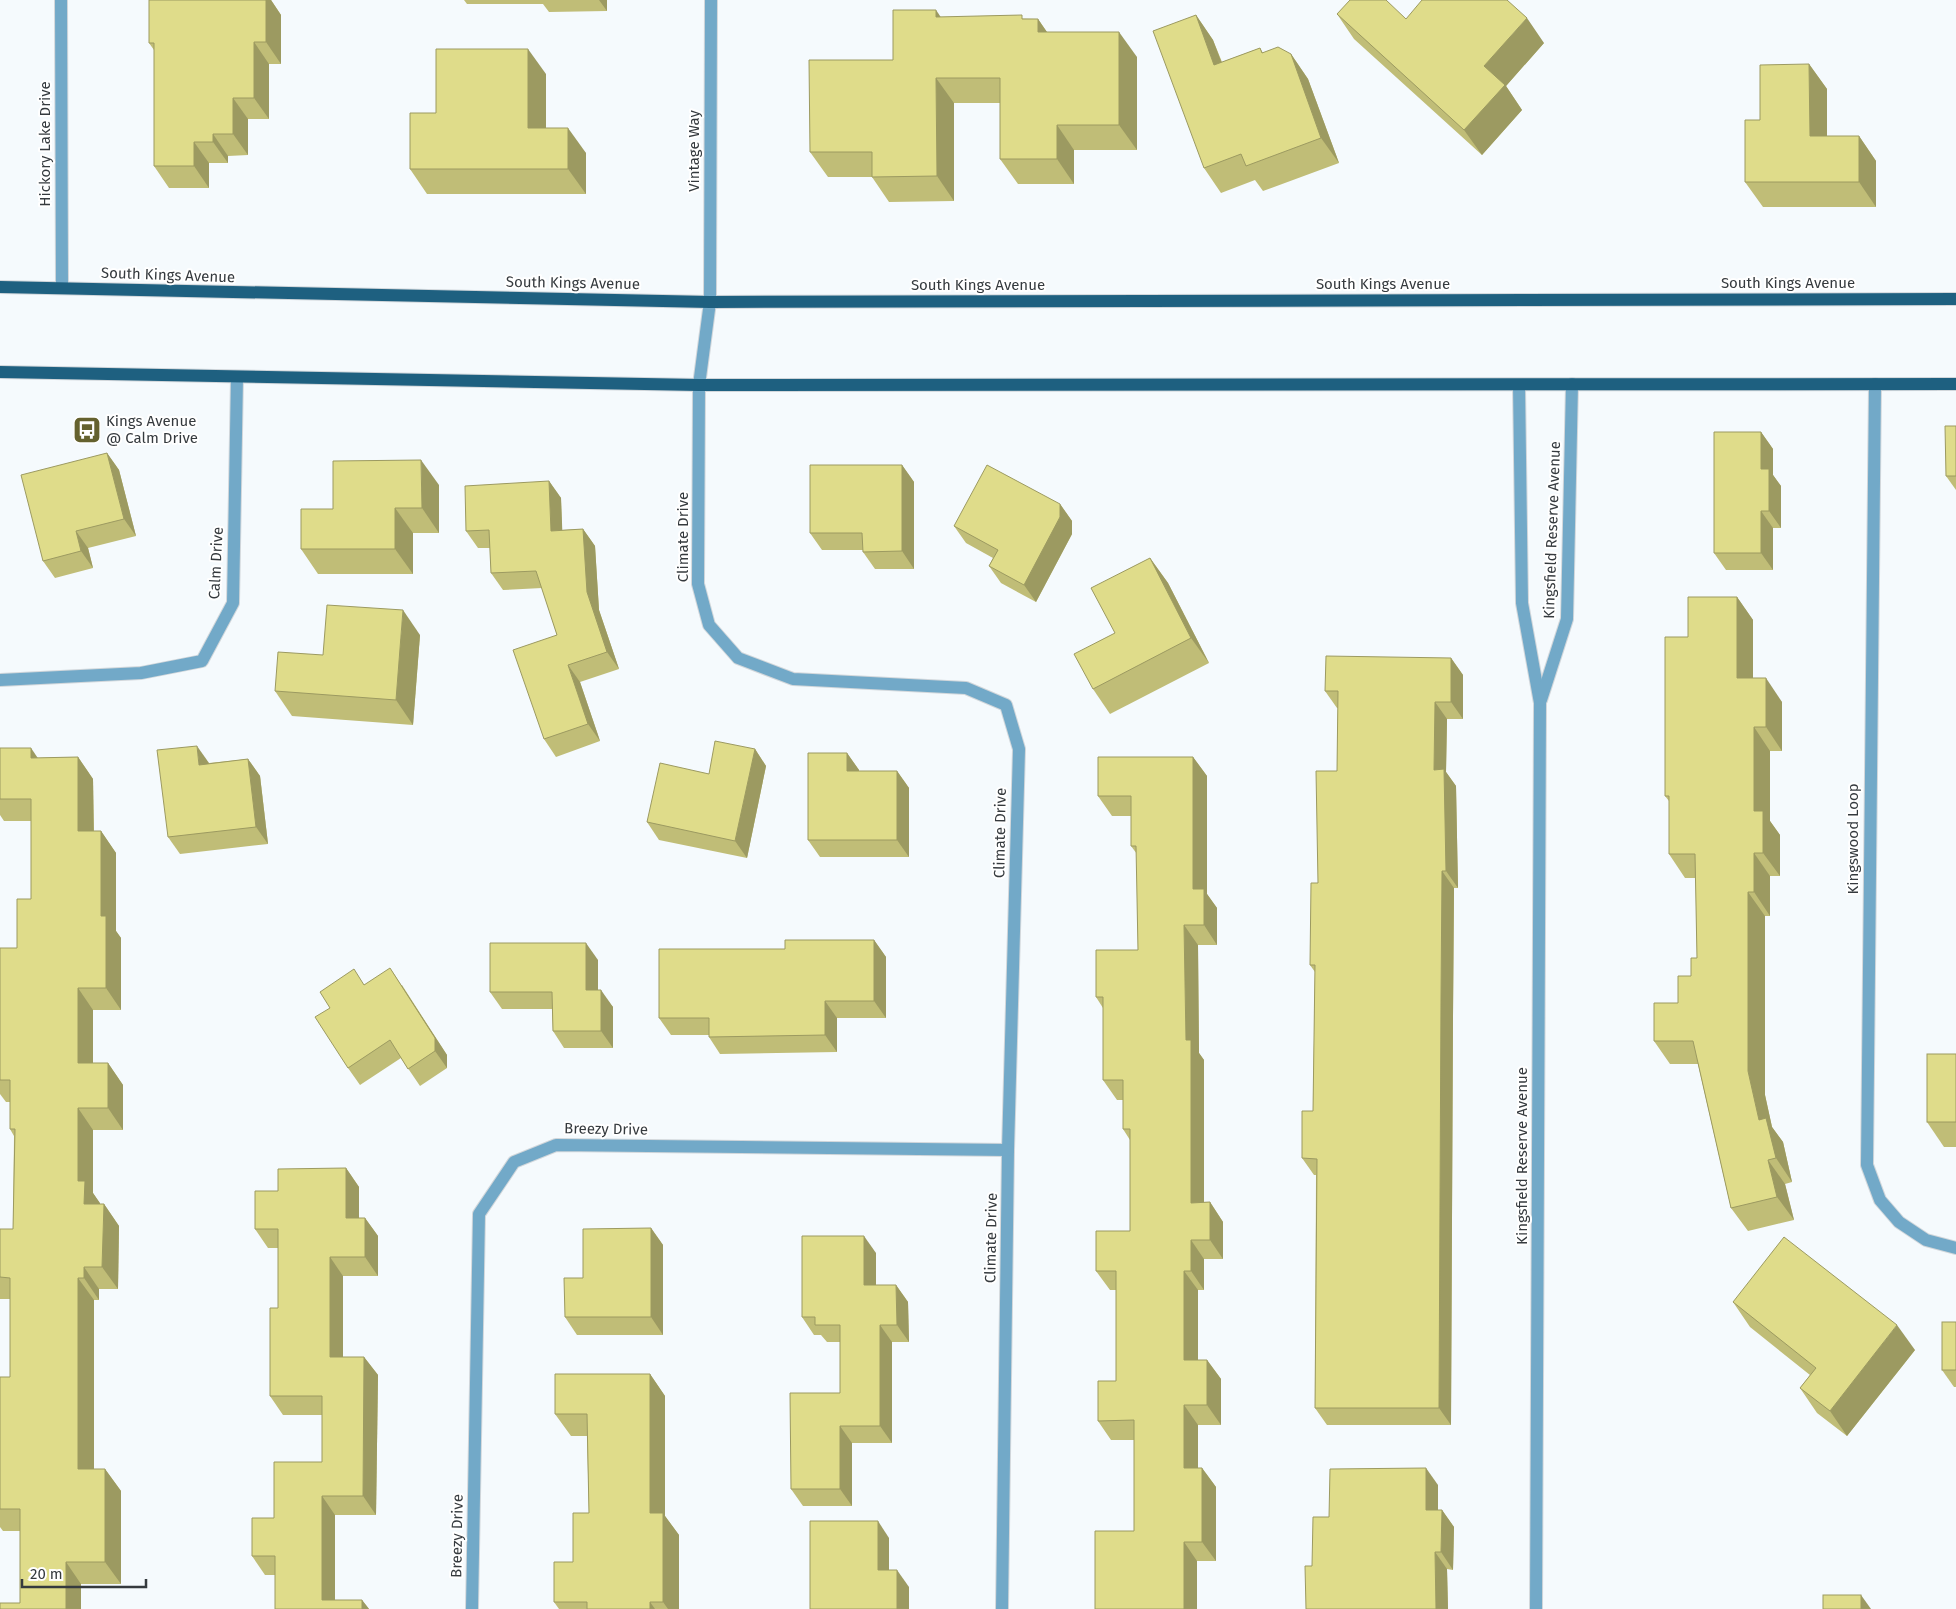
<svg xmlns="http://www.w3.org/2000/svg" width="1956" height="1609" font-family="'Fira Sans',sans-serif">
<rect width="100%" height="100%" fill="#f5fafd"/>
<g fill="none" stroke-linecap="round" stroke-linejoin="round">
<defs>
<g id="minor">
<polyline points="61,0 62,288"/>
<polyline points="711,0 710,302 699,385 698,584 709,625 738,658 793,679 966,688 1006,705 1019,749 1008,1150 1002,1609"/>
<polyline points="1875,384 1867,1165 1880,1200 1899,1222 1926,1240 1956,1248"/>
<polyline points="1519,385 1522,603 1540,703 1536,1609"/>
<polyline points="0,680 141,673 202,661 233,603 237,377"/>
<polyline points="1541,700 1567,619 1572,384"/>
<polyline points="472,1609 479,1214 514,1162 556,1145 1008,1150"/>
</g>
<g id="major">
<polyline points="0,287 710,302 1956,299"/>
<polyline points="0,372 699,385 1956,384"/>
</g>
</defs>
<use href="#minor" stroke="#d2d7db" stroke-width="14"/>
<use href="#major" stroke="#d2d7db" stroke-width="14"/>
<use href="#minor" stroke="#72a9c8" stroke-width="12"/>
<use href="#major" stroke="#1e6080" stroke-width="12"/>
</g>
<g fill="#c0bd77">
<polygon points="149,0 271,0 281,15 281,64 269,64 269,119 248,119 248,155 228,156 228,163 209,163 209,188 169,188 154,166 154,50 149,43"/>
<polygon points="464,0 607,0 607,11 549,12 543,4 467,4"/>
<polygon points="1337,14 1406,19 1544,43 1506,86 1522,110 1482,155 1354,39"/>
<polygon points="1196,15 1213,40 1222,62 1260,48 1263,53 1291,54 1308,79 1339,163 1263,191 1255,180 1221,193 1204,168"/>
<polygon points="941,17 1038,19 1047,32 1137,57 1137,150 1074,150 1074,184 1018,184 1000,159 1000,103 954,103 954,201 889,202 872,177 828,177 810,152 893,60"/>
<polygon points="1809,64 1827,89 1827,136 1859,136 1876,161 1876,207 1763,207 1745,182 1760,120"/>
<polygon points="546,74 546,128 586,153 586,194 427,194 410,169 436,113"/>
<polygon points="1956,426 1956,490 1946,476"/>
<polygon points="1761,432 1773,449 1773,475 1781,486 1781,528 1773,528 1773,570 1726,570 1714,553"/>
<polygon points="107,453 119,470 136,536 88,548 93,568 55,578 43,561"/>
<polygon points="902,465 914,482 914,569 875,569 863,552 863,550 822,550 810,533"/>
<polygon points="549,481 561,498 562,530 583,529 595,546 599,610 619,669 580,682 600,741 556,757 544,739 557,635 542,588 503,590 491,573 490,548 478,548 466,531"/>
<polygon points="439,485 439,533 413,533 413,574 318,574 301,549 333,509"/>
<polygon points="1060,504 1072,521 1072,534 1036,602 1001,583 989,566 993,558 966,543 954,526"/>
<polygon points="1150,558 1168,583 1209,663 1110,714 1093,689 1115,633"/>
<polygon points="1737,597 1753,620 1753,678 1782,702 1782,751 1770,751 1770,821 1780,835 1780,876 1770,876 1770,916 1765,916 1765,1095 1772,1127 1783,1142 1792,1182 1785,1184 1794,1220 1748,1231 1731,1208 1698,1064 1670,1064 1654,1041 1678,1003 1691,976 1697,958 1696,878 1685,878 1669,854 1669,801 1665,796 1688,637"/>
<polygon points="420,635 413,725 292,716 275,691 323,655"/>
<polygon points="1451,658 1463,675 1463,719 1447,719 1446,772 1456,786 1458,888 1454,888 1453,1016 1451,1425 1327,1425 1315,1408 1316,1175 1314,1175 1302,1158 1313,1111 1315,972 1310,965 1318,883 1337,771 1338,708 1337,708 1325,691"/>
<polygon points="0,748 38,758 78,757 93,779 94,831 101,831 116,853 116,931 121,938 121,1010 93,1010 93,1063 108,1063 123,1085 123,1130 93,1130 93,1193 100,1204 104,1204 119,1226 118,1289 99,1289 99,1300 94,1300 94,1469 105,1469 121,1491 121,1584 81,1584 81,1609 20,1603 20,1531 3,1531 0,1527 0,1377 10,1377 10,1299 0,1299 0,1229 13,1229 14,1136 10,1129 10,1102 6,1102 0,1094 0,948 17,948 31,899 31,821 4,821 0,815"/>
<polygon points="755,749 766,766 747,858 659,840 647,822 709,774"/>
<polygon points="847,753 859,770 859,771 897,771 909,788 909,857 820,857 808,840"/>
<polygon points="1193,757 1207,776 1207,894 1217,908 1217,945 1198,945 1199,1053 1204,1060 1204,1202 1210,1202 1223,1222 1223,1259 1204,1259 1204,1290 1198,1290 1198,1360 1207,1360 1221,1379 1221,1425 1198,1425 1198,1468 1202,1468 1216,1487 1216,1561 1197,1561 1197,1609 1134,1531 1134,1440 1111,1440 1098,1421 1116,1381 1116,1290 1110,1290 1096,1271 1130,1231 1130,1140 1123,1129 1123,1100 1117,1100 1103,1080 1103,1008 1096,997 1138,950 1137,854 1131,846 1131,816 1112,816 1098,796"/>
<polygon points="248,759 260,776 268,844 180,854 168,837 209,763"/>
<polygon points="874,940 886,957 886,1018 837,1018 837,1052 720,1054 709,1037 709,1035 671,1035 659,1018 785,949"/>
<polygon points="598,960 598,990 613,1007 613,1048 564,1048 553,1031 552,1009 502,1009 490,992"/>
<polygon points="365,984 402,985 447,1055 447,1068 420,1086 401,1058 360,1085 348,1068"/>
<polygon points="1956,1054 1956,1147 1944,1147 1927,1122"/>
<polygon points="346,1168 359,1187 359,1218 365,1218 378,1236 378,1276 343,1276 343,1357 364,1357 378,1375 376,1515 335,1515 335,1600 362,1600 369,1609 275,1609 275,1575 265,1575 252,1556 274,1518 322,1462 322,1415 283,1415 270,1396 278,1308 278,1248 268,1248 255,1229 278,1191"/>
<polygon points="651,1228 663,1245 663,1335 577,1335 565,1317 583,1278"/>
<polygon points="876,1253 876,1285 896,1285 908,1302 909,1342 892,1342 892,1443 852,1443 852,1506 803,1506 791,1489 840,1393 840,1342 827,1342 821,1335 814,1335 802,1317"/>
<polygon points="1733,1302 1915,1350 1847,1436 1817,1413 1800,1388 1810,1375 1750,1327"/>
<polygon points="1956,1322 1956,1387 1954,1387 1942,1370"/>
<polygon points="650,1374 665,1396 665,1516 679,1535 679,1609 559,1609 554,1602 573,1562 589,1513 587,1436 571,1436 555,1414"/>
<polygon points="1438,1485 1438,1510 1442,1510 1454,1527 1453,1570 1447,1569 1448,1609 1306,1609 1312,1566"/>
</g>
<g fill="#9c9a61">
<polygon points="266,0 271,0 281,15 281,64 266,42"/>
<polygon points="599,0 607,0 607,11"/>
<polygon points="936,10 953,35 936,17"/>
<polygon points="1196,15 1213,40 1232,90 1214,65"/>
<polygon points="1527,18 1544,43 1506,86 1522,110 1482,155 1464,130 1484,66"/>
<polygon points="1038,19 1055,44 1038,32"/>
<polygon points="1119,32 1137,57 1137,150 1119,125"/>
<polygon points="254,42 269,64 269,119 254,98"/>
<polygon points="528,49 546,74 546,153 528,128"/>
<polygon points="1291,54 1308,79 1339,163 1321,138"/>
<polygon points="1809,64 1827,89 1827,161 1810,136"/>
<polygon points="936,78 954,103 954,201 937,176"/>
<polygon points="233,98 248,119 248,155 233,134"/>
<polygon points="1057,125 1074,150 1074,184 1057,159"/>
<polygon points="568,128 586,153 586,194 568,169"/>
<polygon points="213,134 228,156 228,163 213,142"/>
<polygon points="1859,136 1876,161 1876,207 1859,182"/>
<polygon points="194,142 209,163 209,188 194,166"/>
<polygon points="1761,432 1773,449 1773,475 1781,486 1781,528 1769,511 1761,469"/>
<polygon points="107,453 119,470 136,536 124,519"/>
<polygon points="421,460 439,485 439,533 422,508"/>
<polygon points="902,465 914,482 914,569 902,551"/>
<polygon points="549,481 561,498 563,548 551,531"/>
<polygon points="1060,504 1072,521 1072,534 1036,602 1024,585"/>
<polygon points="395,508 413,533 413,574 395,549"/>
<polygon points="1761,511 1773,528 1773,570 1761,553"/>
<polygon points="583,529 595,546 599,610 619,669 607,652 587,592"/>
<polygon points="76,531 88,548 93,568 81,551"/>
<polygon points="1150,558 1168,583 1209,663 1191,638"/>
<polygon points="1737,597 1753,620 1753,702 1737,678"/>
<polygon points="403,610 420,635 413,725 396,700"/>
<polygon points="1451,658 1463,675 1463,719 1451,702"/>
<polygon points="568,665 580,682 600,741 588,724"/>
<polygon points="1766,678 1782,702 1782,751 1766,727"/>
<polygon points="1435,702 1447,719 1446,772 1456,786 1458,888 1446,871 1434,770"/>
<polygon points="1754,727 1770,751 1770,821 1780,835 1780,876 1763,853 1754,811"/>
<polygon points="197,746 209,763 211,782 199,765"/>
<polygon points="31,748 46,770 31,758"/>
<polygon points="755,749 766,766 747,858 735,841"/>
<polygon points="847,753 859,770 859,788 847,771"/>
<polygon points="78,757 93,779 94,853 78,831"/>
<polygon points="1193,757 1207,776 1207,894 1217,908 1217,945 1204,925 1193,889"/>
<polygon points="248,759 260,776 268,844 256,827"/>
<polygon points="897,771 909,788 909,857 897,840"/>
<polygon points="101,831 116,853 116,931 121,938 121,1010 106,988 101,916"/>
<polygon points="1754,853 1770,876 1770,916 1754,892"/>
<polygon points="1442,871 1454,888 1453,1016 1451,1425 1439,1408 1441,999"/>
<polygon points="1748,892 1765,916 1765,1095 1772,1127 1783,1142 1792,1182 1776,1158 1759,1120 1748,1071"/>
<polygon points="1184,925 1198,945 1199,1053 1204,1060 1204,1222 1191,1203 1186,1040"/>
<polygon points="874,940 886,957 886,1018 874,1001"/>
<polygon points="586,943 598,960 598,1007 586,990"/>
<polygon points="390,968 447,1055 447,1068 435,1051"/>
<polygon points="78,988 93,1010 93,1085 78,1063"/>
<polygon points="601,990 613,1007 613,1048 601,1031"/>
<polygon points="825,1001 837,1018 837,1052 825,1035"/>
<polygon points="108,1063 123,1085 123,1130 108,1108"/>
<polygon points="78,1108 93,1130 93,1193 100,1203 99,1226 84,1204 78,1181"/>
<polygon points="1768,1160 1785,1184 1794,1220 1777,1197"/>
<polygon points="346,1168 359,1187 359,1236 346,1218"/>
<polygon points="1210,1202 1223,1222 1223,1259 1210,1240"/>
<polygon points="104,1204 119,1226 118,1289 102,1267"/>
<polygon points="365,1218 378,1236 378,1276 365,1257"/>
<polygon points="651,1228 663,1245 663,1335 651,1317"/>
<polygon points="864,1236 876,1253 876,1302 864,1285"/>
<polygon points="1191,1240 1204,1259 1204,1290 1191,1271"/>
<polygon points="330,1257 343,1276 343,1375 330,1357"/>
<polygon points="84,1267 99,1289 99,1300 84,1278"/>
<polygon points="1184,1271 1198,1290 1198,1379 1184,1360"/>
<polygon points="78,1278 94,1300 94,1491 78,1469"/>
<polygon points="896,1285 908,1302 909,1342 897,1325"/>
<polygon points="880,1325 892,1342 892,1443 880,1426"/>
<polygon points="1897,1325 1915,1350 1847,1436 1830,1411"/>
<polygon points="364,1357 378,1375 376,1515 363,1496"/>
<polygon points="1207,1360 1221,1379 1221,1425 1207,1405"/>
<polygon points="650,1374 665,1396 665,1516 679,1535 679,1609 668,1609 663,1602 650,1513"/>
<polygon points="1184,1405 1198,1425 1198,1487 1184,1468"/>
<polygon points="840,1426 852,1443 852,1506 840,1489"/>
<polygon points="1202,1468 1216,1487 1216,1561 1202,1542"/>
<polygon points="1426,1468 1438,1485 1438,1527 1426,1510"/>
<polygon points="105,1469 121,1491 121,1584 105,1562"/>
<polygon points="322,1496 335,1515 335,1609 322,1600"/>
<polygon points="1442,1510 1454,1527 1453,1570 1441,1552"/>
<polygon points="878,1521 889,1538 889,1587 878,1570"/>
<polygon points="1184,1542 1197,1561 1197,1609 1184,1609"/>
<polygon points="1435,1552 1447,1569 1448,1609 1436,1609"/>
<polygon points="66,1562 81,1584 81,1609 66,1609"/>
<polygon points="897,1570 909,1587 909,1609 897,1609"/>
<polygon points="1861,1595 1871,1609 1861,1609"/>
<polygon points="362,1600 369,1609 362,1609"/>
<polygon points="650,1602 655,1609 650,1609"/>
</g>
<g fill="#dfdc8a" stroke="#9c9a61">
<polygon points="149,0 266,0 266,42 254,42 254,98 233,98 233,134 213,134 213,142 194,142 194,166 154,166 154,43 149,43"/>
<polygon points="1350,0 1386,0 1406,19 1422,0 1507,0 1527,18 1484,66 1505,85 1464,130 1337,14"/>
<polygon points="893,10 936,10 936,17 1022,15 1022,19 1038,19 1038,32 1119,32 1119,125 1057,125 1057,159 1000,159 1000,78 936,78 937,176 872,177 872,152 810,152 809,60 893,60"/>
<polygon points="1196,15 1214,65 1260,48 1262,53 1278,47 1291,54 1321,138 1246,166 1241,154 1204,168 1153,31"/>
<polygon points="436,49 528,49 528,128 568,128 568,169 410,169 410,113 436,113"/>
<polygon points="1809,64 1810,136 1859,136 1859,182 1745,182 1745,120 1760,120 1760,65"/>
<polygon points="1945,426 1956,426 1956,476 1946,476"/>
<polygon points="1714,432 1761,432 1761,469 1769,469 1769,511 1761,511 1761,553 1714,553"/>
<polygon points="107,453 124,519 76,531 81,551 43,561 21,475"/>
<polygon points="421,460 422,508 395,508 395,549 301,549 301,509 333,509 333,461"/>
<polygon points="810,465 902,465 902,551 863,552 862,533 810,533"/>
<polygon points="987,465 1060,504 1060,517 1024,585 989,566 998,550 954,526"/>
<polygon points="549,481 551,531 583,529 587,592 607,652 568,665 588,724 544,739 513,650 557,635 536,571 491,573 489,530 466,531 465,486"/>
<polygon points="1150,558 1191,638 1093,689 1074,654 1115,633 1091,588"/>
<polygon points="1688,597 1737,597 1737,678 1766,678 1766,727 1754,727 1754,811 1763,811 1763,853 1754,853 1754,892 1748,892 1748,1071 1759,1120 1766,1118 1776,1158 1768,1160 1777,1197 1731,1208 1693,1041 1654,1041 1654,1003 1678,1003 1678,976 1691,976 1691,958 1697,958 1695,854 1669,854 1669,796 1665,796 1665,637 1688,637"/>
<polygon points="327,605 403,610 396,700 275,691 278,652 323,655"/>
<polygon points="1326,656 1451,658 1451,702 1435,702 1434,770 1444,769 1446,871 1442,871 1441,999 1439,1408 1315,1408 1317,1159 1302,1158 1302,1111 1313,1111 1315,965 1310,965 1311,883 1318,883 1316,771 1337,771 1338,691 1325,691"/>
<polygon points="715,741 755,749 735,841 647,822 660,763 709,774"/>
<polygon points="197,746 199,765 248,759 256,827 168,837 157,750"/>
<polygon points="0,748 31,748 31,758 78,757 78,831 101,831 101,916 106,916 106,988 78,988 78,1063 108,1063 108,1108 78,1108 78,1181 85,1181 84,1204 104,1204 102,1267 84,1267 84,1278 78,1278 78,1469 105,1469 105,1562 66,1562 66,1609 0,1609 0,1603 20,1603 20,1509 0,1509 0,1377 10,1377 10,1278 0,1277 0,1229 13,1229 15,1129 10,1129 10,1080 0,1080 0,948 17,948 17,899 31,899 31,799 0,799"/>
<polygon points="808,753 847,753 847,771 897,771 897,840 808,840"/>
<polygon points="1098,757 1193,757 1193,889 1204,889 1204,925 1184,925 1186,1040 1191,1040 1191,1203 1210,1202 1210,1240 1191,1240 1191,1271 1184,1271 1184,1360 1207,1360 1207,1405 1184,1405 1184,1468 1202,1468 1202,1542 1184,1542 1184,1609 1095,1609 1095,1531 1134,1531 1134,1420 1098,1421 1098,1381 1116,1381 1116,1271 1096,1271 1096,1231 1130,1231 1130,1129 1123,1129 1123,1080 1103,1080 1103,997 1096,997 1096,950 1138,950 1136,846 1131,846 1131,796 1098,796"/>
<polygon points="785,940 874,940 874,1001 825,1001 825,1035 709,1037 709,1018 659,1018 659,949 785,949"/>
<polygon points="490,943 586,943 586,990 601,990 601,1031 553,1031 552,992 490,992"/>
<polygon points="390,968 435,1038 435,1051 408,1069 390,1040 348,1068 315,1017 330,1008 320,992 354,969 364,985"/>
<rect x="1927" y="1054" width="29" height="68"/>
<polygon points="346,1168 346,1218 365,1218 365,1257 330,1257 330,1357 364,1357 363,1496 322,1496 322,1600 362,1600 362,1609 275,1609 275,1556 252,1556 252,1518 274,1518 274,1462 322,1462 322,1396 270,1396 270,1308 278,1308 278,1229 255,1229 255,1191 278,1191 278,1169"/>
<polygon points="651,1228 651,1317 565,1317 564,1278 583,1278 583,1229"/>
<polygon points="802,1236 864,1236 864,1285 896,1285 897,1325 880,1325 880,1426 840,1426 840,1489 791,1489 790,1393 840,1393 840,1325 815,1325 815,1317 802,1317"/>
<polygon points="1784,1237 1897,1325 1830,1411 1800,1388 1816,1368 1733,1302"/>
<rect x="1942" y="1322" width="14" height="48"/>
<polygon points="555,1374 650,1374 650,1513 663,1513 663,1602 650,1602 650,1609 587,1609 587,1602 554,1602 554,1562 573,1562 573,1513 589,1513 587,1414 555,1414"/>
<polygon points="1426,1468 1426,1510 1442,1510 1441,1552 1435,1552 1436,1609 1306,1609 1305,1566 1312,1566 1313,1517 1329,1517 1330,1469"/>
<polygon points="810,1521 878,1521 878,1570 897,1570 897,1609 810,1609"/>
<rect x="1823" y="1595" width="38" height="14"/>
</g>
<defs>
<symbol id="bus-square" viewBox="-11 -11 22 22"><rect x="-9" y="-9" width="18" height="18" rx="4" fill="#64612e" stroke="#fff"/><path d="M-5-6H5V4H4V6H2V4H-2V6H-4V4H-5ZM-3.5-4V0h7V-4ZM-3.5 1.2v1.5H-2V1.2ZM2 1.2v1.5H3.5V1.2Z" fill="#fff"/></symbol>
</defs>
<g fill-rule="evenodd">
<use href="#bus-square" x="71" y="414" width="32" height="32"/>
</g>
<g text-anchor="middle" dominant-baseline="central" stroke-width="4" stroke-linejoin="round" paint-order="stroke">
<g font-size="15" fill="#353a3e" stroke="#fff">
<text transform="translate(45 144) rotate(-90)">Hickory Lake Drive</text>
<text transform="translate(694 151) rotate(-90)">Vintage Way</text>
<text transform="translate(168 275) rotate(2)">South Kings Avenue</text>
<text transform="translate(573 283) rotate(1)">South Kings Avenue</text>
<text x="1788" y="283">South Kings Avenue</text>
<text x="1383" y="284">South Kings Avenue</text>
<text x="978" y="285">South Kings Avenue</text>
<text transform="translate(1552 530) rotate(-88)">Kingsfield Reserve Avenue</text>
<text transform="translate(683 537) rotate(-90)">Climate Drive</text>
<text transform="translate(216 563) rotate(-87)">Calm Drive</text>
<text transform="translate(1000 833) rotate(-89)">Climate Drive</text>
<text transform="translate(1853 839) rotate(-90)">Kingswood Loop</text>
<text transform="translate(606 1129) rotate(1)">Breezy Drive</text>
<text transform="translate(1522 1156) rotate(-90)">Kingsfield Reserve Avenue</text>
<text transform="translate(991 1238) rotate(-89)">Climate Drive</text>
<text transform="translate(457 1536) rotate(-89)">Breezy Drive</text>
</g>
<g font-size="15" fill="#353a3e" stroke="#fff" text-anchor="start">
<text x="106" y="421">Kings Avenue<tspan x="106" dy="17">@ Calm Drive</tspan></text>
</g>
</g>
<path d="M22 1579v8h124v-8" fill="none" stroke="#353a3e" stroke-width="2.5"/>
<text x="30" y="1579" font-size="15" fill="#353a3e" stroke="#ffffff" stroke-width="4" paint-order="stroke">20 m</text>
</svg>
